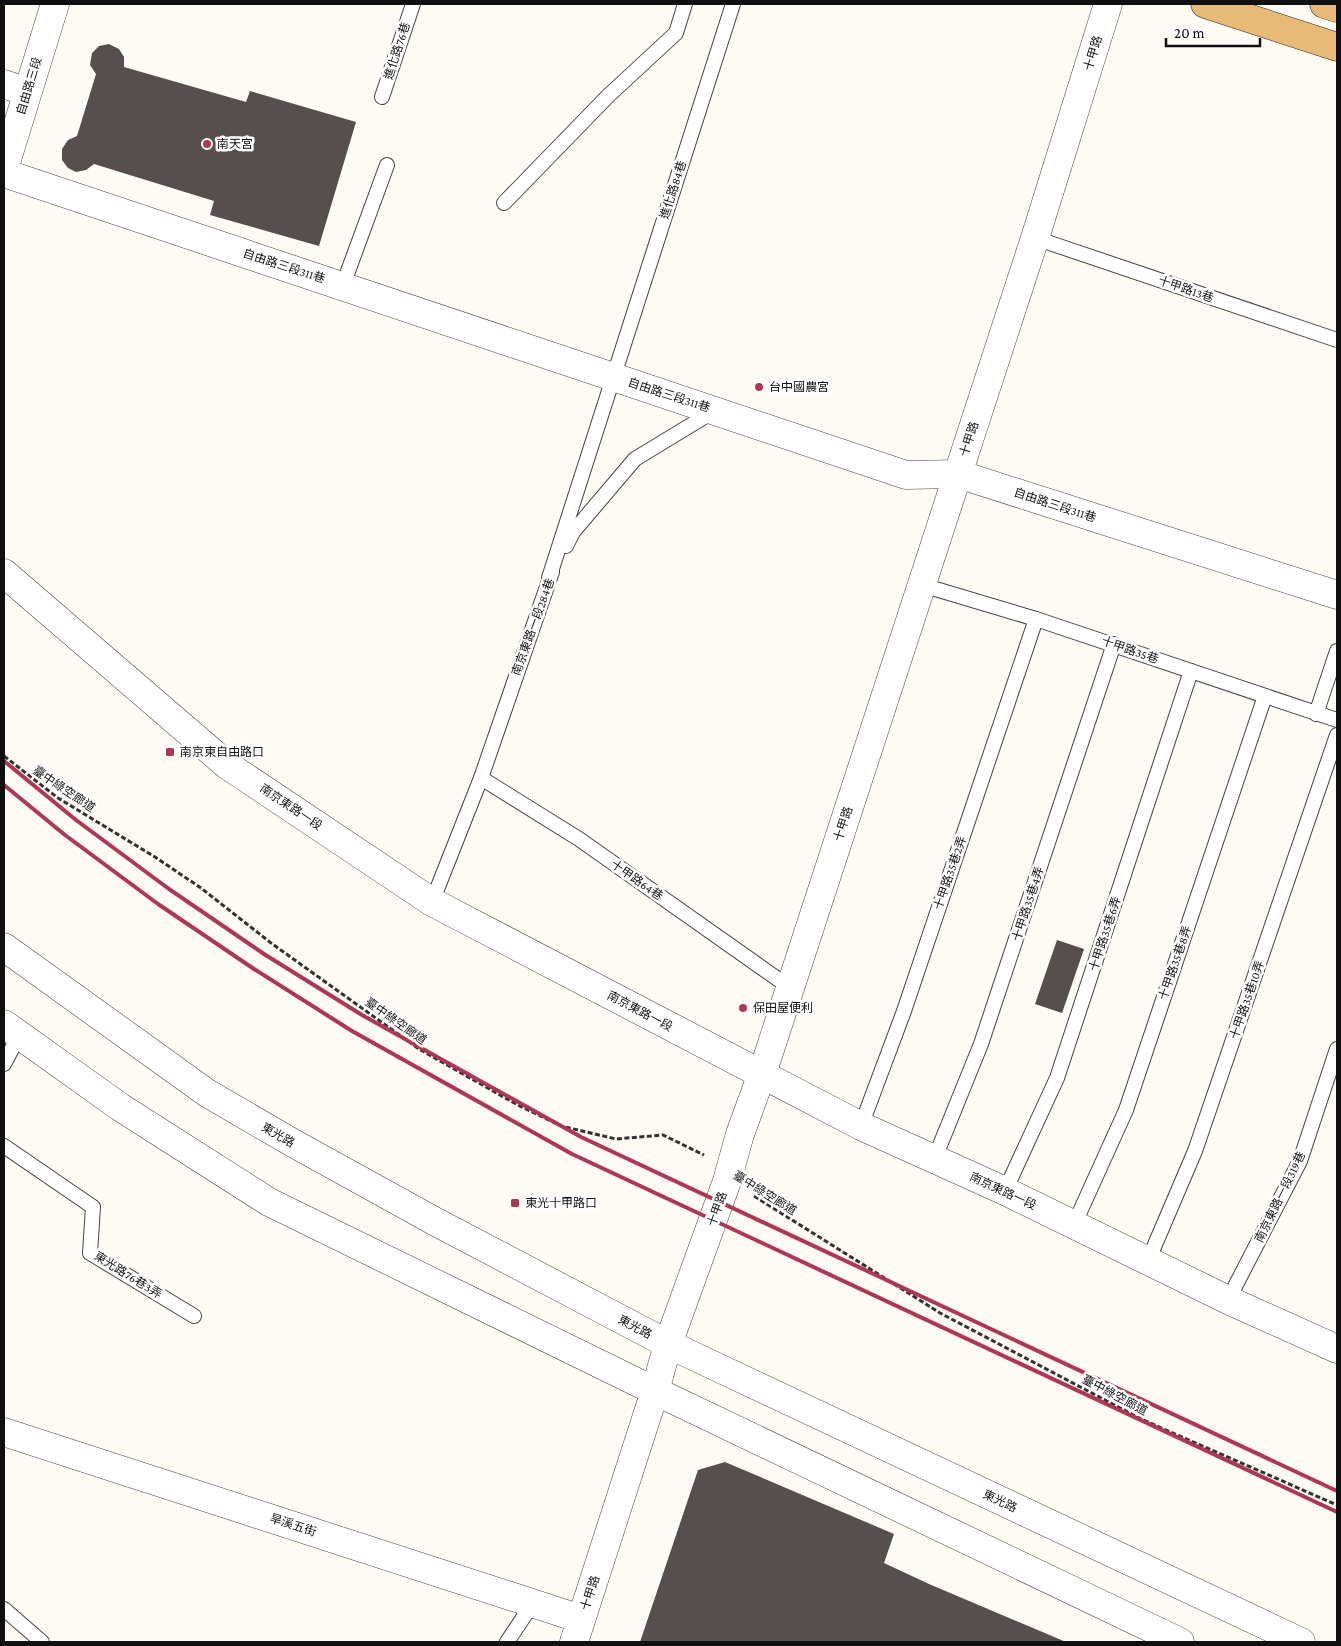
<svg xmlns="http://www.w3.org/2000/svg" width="1341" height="1646" font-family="'Crimson Pro','Noto Sans TC',serif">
<rect width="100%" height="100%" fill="#fefaf4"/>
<g fill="#574f4d">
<polygon points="109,44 119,49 124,57 124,67 246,102 250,91 356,122 319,246 210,215 214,201 94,164 86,170 76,172 68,168 62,160 62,149 68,140 77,136 96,74 90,65 92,53 99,46"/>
<polygon points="1057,940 1084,949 1062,1013 1035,1004"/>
<polygon points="725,1462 894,1534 884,1563 929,1584 1066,1642 640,1642 698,1470"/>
</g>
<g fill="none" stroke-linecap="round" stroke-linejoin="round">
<defs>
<g id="service">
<polyline points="382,97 413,4"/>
<polyline points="504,203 608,96 676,33 685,4"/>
<polyline points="1035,238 1337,340"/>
<polyline points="343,285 387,165"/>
<polyline points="566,546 573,532 635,459 714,411"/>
<polyline points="549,578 733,4"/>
<polyline points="922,585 1036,619 1337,720"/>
<polyline points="1316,714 1337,651"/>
<polyline points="481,778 579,839 789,987"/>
<polyline points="432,902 481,778 552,572"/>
<polyline points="4,1064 19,1035"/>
<polyline points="861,1126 904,1011 1036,619"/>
<polyline points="4,1146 93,1207 90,1253 194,1316"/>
<polyline points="934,1160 981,1044 1114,644"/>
<polyline points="1005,1191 1057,1078 1191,671"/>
<polyline points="1074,1225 1126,1110 1265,696"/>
<polyline points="1148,1261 1195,1151 1337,735"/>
<polyline points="1228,1300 1300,1161 1337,1049"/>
<polyline points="4,1609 42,1642"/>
<polyline points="507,1642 533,1603"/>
</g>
<g id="minor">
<polyline points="4,84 27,92"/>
<polyline points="4,173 906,475 958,474 1337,595"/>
<polyline points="4,1432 581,1619"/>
<polyline points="574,1642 655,1391 668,1344 727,1181 740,1134 762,1074 1035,238 1108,4"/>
</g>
<g id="tertiary">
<polyline points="4,169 55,4"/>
<polyline points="4,573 227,765 432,902 861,1126 1005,1191 1228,1300 1337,1349"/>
<polyline points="4,947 207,1093 293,1143 436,1222 668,1344 1301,1642"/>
<polyline points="4,1024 120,1107 269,1202 655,1391 1180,1642"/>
</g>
<g id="primary">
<polyline points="1205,4 1337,47"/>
<polyline points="1324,4 1337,8"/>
</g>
</defs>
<use href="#service" stroke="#434343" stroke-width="16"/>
<use href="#minor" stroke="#434343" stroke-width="29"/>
<use href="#tertiary" stroke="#434343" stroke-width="29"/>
<use href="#primary" stroke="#212121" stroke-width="29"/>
<g stroke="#323232" stroke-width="3" stroke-dasharray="5 2.5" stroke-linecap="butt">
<polyline points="4,756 58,798 155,857 201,888 271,943 419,1049 516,1104 561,1126 616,1139 663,1135 704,1155"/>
<polyline points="754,1196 940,1313 1141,1419 1337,1505"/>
</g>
<use href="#service" stroke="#fff" stroke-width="14"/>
<use href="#minor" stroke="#fff" stroke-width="28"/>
<use href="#tertiary" stroke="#fff" stroke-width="28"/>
<use href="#primary" stroke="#e9b978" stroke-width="28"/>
<g stroke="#b03753" stroke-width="4">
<polyline points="4,761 76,820 169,889 264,954 362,1015 581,1137 1337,1491"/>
<polyline points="4,785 65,835 158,904 254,969 352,1031 572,1154 1337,1512"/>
</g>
</g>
<g fill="#b03753" stroke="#fff" stroke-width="2">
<circle cx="207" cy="144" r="5"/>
<circle cx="759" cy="387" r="5"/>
<rect x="165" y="747" width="10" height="10" rx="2.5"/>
<circle cx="743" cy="1008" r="5"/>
<rect x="510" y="1198" width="10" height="10" rx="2.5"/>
</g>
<g text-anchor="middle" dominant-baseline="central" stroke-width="5" stroke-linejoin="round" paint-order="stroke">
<g font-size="12" fill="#101010" stroke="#fff">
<text transform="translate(397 51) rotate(-72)">進化路76巷</text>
<text transform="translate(1093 53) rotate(-73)">十甲路</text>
<text transform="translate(29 86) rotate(-73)">自由路三段</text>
<text transform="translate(673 190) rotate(-72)">進化路84巷</text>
<text transform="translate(284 266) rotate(18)">自由路三段311巷</text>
<text transform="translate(1186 289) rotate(19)">十甲路13巷</text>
<text transform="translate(669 395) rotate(18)">自由路三段311巷</text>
<text transform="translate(969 439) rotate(-72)">十甲路</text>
<text transform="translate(1055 505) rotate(18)">自由路三段311巷</text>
<text transform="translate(533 627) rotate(-70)">南京東路一段284巷</text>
<text transform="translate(1130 650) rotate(19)">十甲路35巷</text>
<text transform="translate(64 789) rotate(34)">臺中綠空廊道</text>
<text transform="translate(291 807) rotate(34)">南京東路一段</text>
<text transform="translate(843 824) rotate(-72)">十甲路</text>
<text transform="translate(950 873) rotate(-71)">十甲路35巷2弄</text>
<text transform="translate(637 880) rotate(35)">十甲路64巷</text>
<text transform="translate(1028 904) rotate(-72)">十甲路35巷4弄</text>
<text transform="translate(1105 934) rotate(-72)">十甲路35巷6弄</text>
<text transform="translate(1175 963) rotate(-71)">十甲路35巷8弄</text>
<text transform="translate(1247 1000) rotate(-71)">十甲路35巷10弄</text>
<text transform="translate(640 1011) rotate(28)">南京東路一段</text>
<text transform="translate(396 1021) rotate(35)">臺中綠空廊道</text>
<text transform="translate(278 1135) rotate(30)">東光路</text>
<text transform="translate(1003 1191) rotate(25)">南京東路一段</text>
<text transform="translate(765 1193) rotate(32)">臺中綠空廊道</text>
<text transform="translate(1280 1197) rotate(-64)">南京東路一段319巷</text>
<text transform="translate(717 1209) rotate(-70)">十甲路</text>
<text transform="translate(128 1275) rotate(32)">東光路76巷3弄</text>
<text transform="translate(635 1327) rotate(28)">東光路</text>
<text transform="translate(1115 1395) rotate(28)">臺中綠空廊道</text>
<text transform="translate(1000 1501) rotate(25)">東光路</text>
<text transform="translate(293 1525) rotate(18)">旱溪五街</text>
<text transform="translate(590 1593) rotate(-72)">十甲路</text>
</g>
<g font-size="12" fill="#101010" stroke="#fff" text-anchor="start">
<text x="217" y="144">南天宮</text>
<text x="769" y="387">台中國農宮</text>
<text x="180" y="752">南京東自由路口</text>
<text x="753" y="1008">保田屋便利</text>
<text x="525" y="1203">東光十甲路口</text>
</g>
</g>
<rect width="1341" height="1646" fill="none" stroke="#101010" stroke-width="10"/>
<path d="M1166 38v8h94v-8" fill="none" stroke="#101010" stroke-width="2.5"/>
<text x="1174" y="38" font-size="15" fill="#101010" stroke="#ffffff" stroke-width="4" paint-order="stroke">20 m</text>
</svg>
